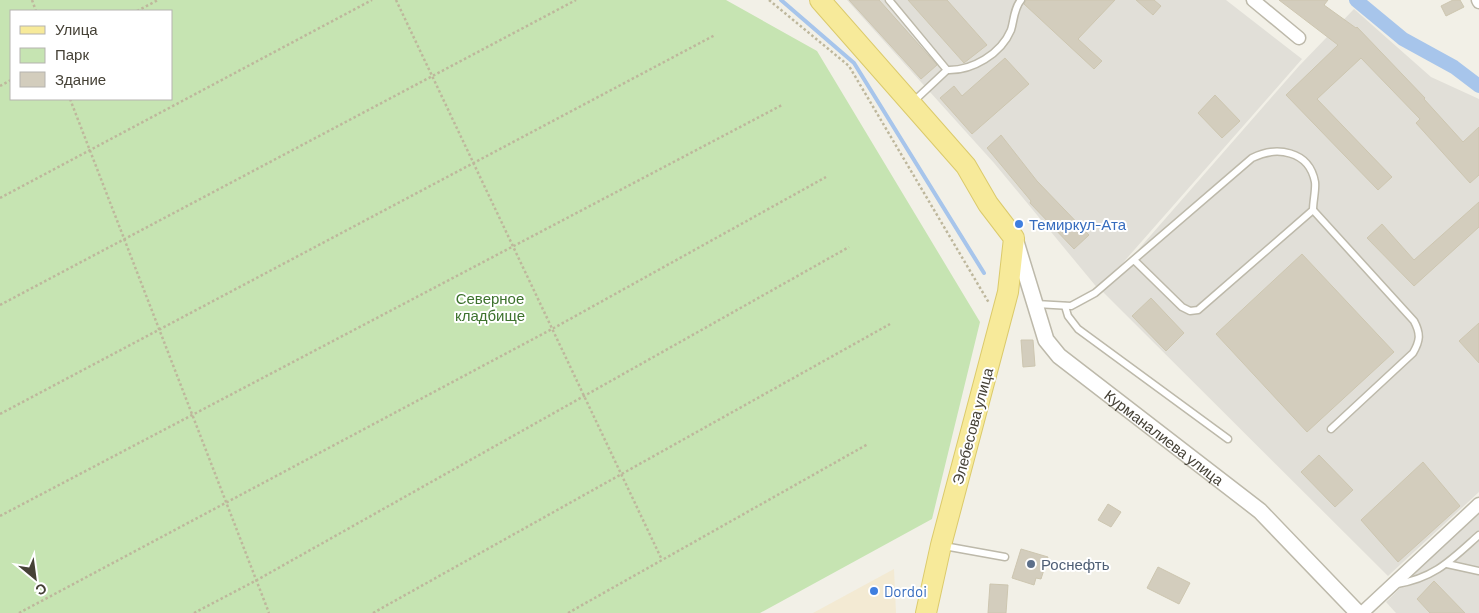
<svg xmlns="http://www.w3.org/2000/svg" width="1479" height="613" font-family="Barlow,sans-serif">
<rect width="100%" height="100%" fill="#f2f0e7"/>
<polygon fill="#f3ead3" points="894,569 896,613 813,613"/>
<g fill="#e1dfd8">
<polygon points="847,0 1226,0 1302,59 1099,290 994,163"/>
<polygon points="1354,9 1431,77 1479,99 1479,492 1388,576 1102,291 1299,66"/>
<polygon points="1479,511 1479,613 1396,613 1386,602"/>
</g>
<path fill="#c6e4b2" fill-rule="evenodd" d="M0 0H726L817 51 980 322 932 519 760 613H0ZM11 11H171V99H11Z"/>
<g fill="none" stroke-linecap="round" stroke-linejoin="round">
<polyline stroke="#a7c5eb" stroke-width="4" points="781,0 854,63 984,273"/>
<polyline stroke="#a7c5eb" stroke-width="14" points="1356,0 1403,39 1454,67 1479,86"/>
</g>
<g fill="#d3cdbd" stroke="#cdc6b0">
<polygon points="849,0 879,0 937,65 921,79"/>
<polygon points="908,0 947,0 987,45 964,63"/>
<polygon points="1026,0 1115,0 1078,39 1102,61 1094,69 1024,4"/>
<polygon points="1136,0 1154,0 1161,6 1153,15"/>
<polygon points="1279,0 1328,0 1324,5 1356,28 1357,27 1425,98 1424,99 1463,142 1479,127 1479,175 1470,183 1416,123 1420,119 1361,58 1317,99 1392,177 1378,190 1286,95 1338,45"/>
<polygon points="1453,0 1460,0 1464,7 1446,16 1441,6"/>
<polygon points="1005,58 1029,84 972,134 940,98 954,86 962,96"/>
<polygon points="1215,95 1240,121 1222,138 1198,113"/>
<polygon points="1001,135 1037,181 1089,235 1074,249 1030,203 1031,201 987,148"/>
<polygon points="1479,202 1479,227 1414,286 1367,238 1382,224 1414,260"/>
<polygon points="1302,254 1394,352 1307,432 1216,334"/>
<polygon points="1151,298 1184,333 1166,351 1132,316"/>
<polygon points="1479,323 1479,363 1459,341"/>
<polygon points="1021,340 1033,340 1035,366 1023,367"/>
<polygon points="1319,455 1353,490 1335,507 1301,472"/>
<polygon points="1423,462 1460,506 1398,562 1361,520"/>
<polygon points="1108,504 1121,512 1111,527 1098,520"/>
<polygon points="1021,549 1048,557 1041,579 1036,578 1034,585 1012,578"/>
<polygon points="1158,567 1190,583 1179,604 1147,588"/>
<polygon points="1434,581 1465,613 1430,613 1417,599"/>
<polygon points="990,584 1008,585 1006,613 988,613"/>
</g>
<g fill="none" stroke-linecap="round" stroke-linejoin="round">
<defs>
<g id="service">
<path d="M889 0 947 70C972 71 1001 54 1011 30 1014 20 1014 8 1021 0"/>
<polyline points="914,101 947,70"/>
<path d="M1313 210 1414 321C1421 334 1420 341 1413 353L1331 429"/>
<path d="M1036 304 1071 306 1095 293 1252 158C1276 146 1309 150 1315 182 1316 190 1313 201 1313 210L1198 310 1190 311 1182 307 1134 260"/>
<polyline points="1065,306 1068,316 1078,329 1228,439"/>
<polyline points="944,546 1005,557"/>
<polyline points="1447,564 1479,571"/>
<path d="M1397 584C1435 578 1452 559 1479 535"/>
</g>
<g id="minor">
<polyline points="1253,0 1299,38"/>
<polyline points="1478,0 1479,2"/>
<polyline points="1362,613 1479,504"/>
</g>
<g id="tertiary">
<path id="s1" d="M1016 242 1046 340 1059 356 1260 511 1358 613"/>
</g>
<polyline id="primary" points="820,0 966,166 988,204 1014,238 1008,292 941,545 926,613"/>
</defs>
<use href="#service" stroke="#bdb9aa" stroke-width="9"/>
<use href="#minor" stroke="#bdb9aa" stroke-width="15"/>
<use href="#tertiary" stroke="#bdb9aa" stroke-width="18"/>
<use href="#primary" stroke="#dbca6b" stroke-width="22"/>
<g stroke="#beb79c" stroke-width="2.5" stroke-dasharray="2.5 2.5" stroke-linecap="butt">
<polyline points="32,0 36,11"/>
<polyline points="396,0 662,560"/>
<polyline points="769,0 849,66 989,303"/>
<polyline points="137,11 158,0"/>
<polyline points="0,86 11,80"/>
<polyline points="70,99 269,613"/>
<polyline points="0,198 372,0"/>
<polyline points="0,305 576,0"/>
<polyline points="0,414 715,35"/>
<polyline points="0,516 782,105"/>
<polyline points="19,613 552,329 826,177"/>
<polyline points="194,613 257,580 849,247"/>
<polyline points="373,613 890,324"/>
<polyline points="568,613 868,444"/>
</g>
<use href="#service" stroke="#fff" stroke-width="6"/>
<use href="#minor" stroke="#fff" stroke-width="12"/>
<use href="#tertiary" stroke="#fff" stroke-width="15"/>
<use href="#primary" stroke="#f7ea9a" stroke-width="20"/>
</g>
<g fill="#3f7fe0" stroke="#fff" stroke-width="2">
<circle cx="1019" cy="224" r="5"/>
<circle cx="874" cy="591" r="5"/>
</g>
<circle fill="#5c6f8a" stroke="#fff" stroke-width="2" cx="1031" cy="564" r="5"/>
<g text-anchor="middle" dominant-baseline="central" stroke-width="4" stroke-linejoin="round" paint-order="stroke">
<g font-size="15" fill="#366cbe" stroke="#fff" text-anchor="start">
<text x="1029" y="224">Темиркул-Ата</text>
<text x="884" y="591">Dordoi</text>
</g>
<g font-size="15" fill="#3d722d" stroke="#fff">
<text x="490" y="298">Северное<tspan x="490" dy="17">кладбище</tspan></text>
</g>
<g font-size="15" fill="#454136" stroke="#fff">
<text transform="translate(972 426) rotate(-75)">Элебесова улица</text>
<text stroke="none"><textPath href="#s1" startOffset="256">Курманалиева улица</textPath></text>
</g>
<g font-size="15" fill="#4e5e75" stroke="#fff" text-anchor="start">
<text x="1041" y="564">Роснефть</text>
</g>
</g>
<rect x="10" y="10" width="162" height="90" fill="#ffffff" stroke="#b5b3af"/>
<rect x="20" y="26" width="25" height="8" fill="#f7ea9a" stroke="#b5b3af"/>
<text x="55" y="35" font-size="15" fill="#454136">Улица</text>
<rect x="20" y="48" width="25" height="15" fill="#c6e4b2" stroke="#b5b3af"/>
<text x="55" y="60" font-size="15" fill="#454136">Парк</text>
<rect x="20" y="72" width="25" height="15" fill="#d3cdbd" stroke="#b5b3af"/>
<text x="55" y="85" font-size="15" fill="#454136">Здание</text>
<g transform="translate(35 578) rotate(151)" stroke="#ffffff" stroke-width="4" paint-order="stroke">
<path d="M0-4L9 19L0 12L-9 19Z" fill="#454136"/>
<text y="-8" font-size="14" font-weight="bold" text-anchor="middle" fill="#454136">С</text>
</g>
</svg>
